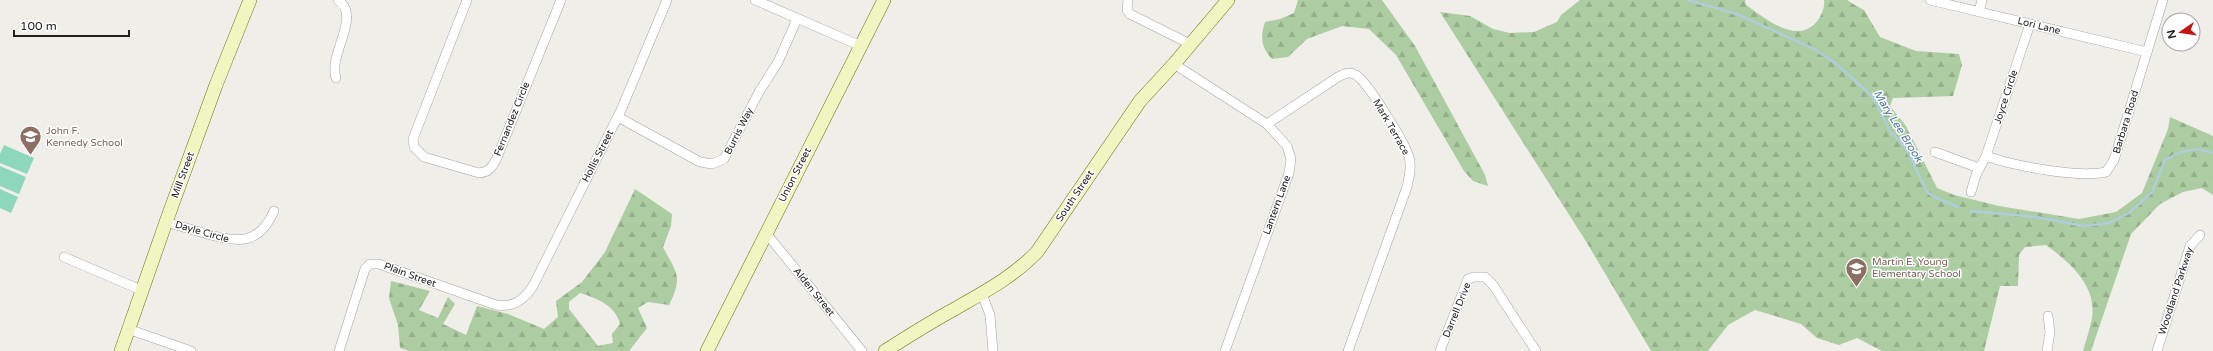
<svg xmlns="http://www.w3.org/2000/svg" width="2213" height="351" font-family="'Varela Round',sans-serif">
<defs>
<pattern id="forest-firs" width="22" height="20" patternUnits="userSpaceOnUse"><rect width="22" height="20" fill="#accca1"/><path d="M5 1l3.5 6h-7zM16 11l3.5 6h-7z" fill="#94af8a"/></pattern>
</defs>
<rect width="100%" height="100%" fill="#f0eee8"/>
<g fill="url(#forest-firs)" fill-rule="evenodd">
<path d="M1298 0H1382L1415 46 1485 175 1488 186 1473 181 1464 171 1396 55 1369 29 1342 26 1307 39 1288 57 1272 59C1261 47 1260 37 1265 22L1280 19 1294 13Z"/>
<path d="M1580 0H1745L1746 5C1765 18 1798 47 1818 20 1822 14 1825 7 1824 0H1847L1853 4 1864 10 1880 37 1916 51 1959 54 1962 65 1953 96 1893 98 1890 106 1906 126 1937 188 1954 195 1999 206 2079 219 2116 212 2142 193 2168 129 2170 117 2213 136V195L2202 188 2183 192 2160 204 2131 234 2091 351H2083C2086 340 2090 329 2092 318 2097 285 2069 262 2046 245L2025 247 2019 255 2018 286H2000L1984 351H1882L1857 338 1839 345 1817 338 1801 324 1755 310 1728 325 1708 351H1651L1587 243 1440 12 1470 16 1493 29 1510 33 1534 32 1557 22 1561 15Z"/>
<path d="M635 189 672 214 671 226 663 247C677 274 683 276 669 305L648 302 638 308 647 328 629 351H409L400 348 398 325 389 298 391 281 430 291 419 310 438 318 448 297 455 304 443 324 466 335 477 306 508 314 544 329 558 317 556 301 582 282 605 252ZM580 293C597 298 616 306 620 324L612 334 613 343 598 346 569 309V302Z"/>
</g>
<g fill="#8dd8bd">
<polygon points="4,145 34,158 27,174 0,163 0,154"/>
<polygon points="0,166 26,177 19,194 0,186"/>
<polygon points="0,189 18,197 11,213 0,208"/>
</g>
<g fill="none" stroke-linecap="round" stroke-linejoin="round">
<g stroke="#adceda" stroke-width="2.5">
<polyline points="1688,0 1737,14 1814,49 1835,63 1872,96 1890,131 1907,150 1927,192 1934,197 1958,207"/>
<polyline points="1971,211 2036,217 2084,226 2109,223 2129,213 2152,192 2165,160 2181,152 2198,149 2213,153"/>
</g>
<defs>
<g id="street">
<path d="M467 0 413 139 414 147 424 157 479 173C488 172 491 169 496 160L561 0"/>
<polyline points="755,0 861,46"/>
<polyline points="1128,0 1127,10 1130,14 1190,44"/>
<polyline points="1930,0 2147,52"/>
<polyline points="1979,11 1982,0"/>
<polyline points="1174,64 1267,124 1287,146 1291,159 1289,173 1225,351"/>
<path d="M336 78C328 53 362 17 338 0"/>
<polyline points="618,117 700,162 712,164 724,159 759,92 778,62 797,19"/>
<path d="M1267 124 1338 77C1344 74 1350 71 1356 75 1367 81 1405 143 1409 157 1412 167 1409 177 1407 187L1348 351"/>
<polyline points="1935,152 1979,168"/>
<path d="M1986 156C2014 166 2078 178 2106 172L2114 160 2163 0"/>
<polyline points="1971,192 1976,175 1986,156 2030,24"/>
<path d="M166 222C179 226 193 230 207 234 238 243 259 245 274 211"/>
<polyline points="766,233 862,351"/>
<polyline points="64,257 141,290"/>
<polyline points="982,294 990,315 993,351"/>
<polyline points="128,329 191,351"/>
<path d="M339 351 365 269 370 264H379L496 305C513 308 524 300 533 286L622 108 667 0"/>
<polyline points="1440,351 1468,279 1474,277 1485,277 1493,285 1536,351"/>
<polyline points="2047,351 2050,332 2048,316"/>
<polyline points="2157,351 2190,246 2200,235"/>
</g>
<g id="secondary">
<polyline points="121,351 166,222 216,85 250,0"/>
<polyline points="707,351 884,0"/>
<path d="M885 351C907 337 929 323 951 311 982 293 1012 278 1037 252L1140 101 1174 64 1228 0"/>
</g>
</defs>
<use href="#street" stroke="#a2a2a2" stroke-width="10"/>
<use href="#secondary" stroke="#64710f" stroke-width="14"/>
<use href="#street" stroke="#fff" stroke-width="9"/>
<use href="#secondary" stroke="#f1f5c2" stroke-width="13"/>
</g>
<defs>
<symbol id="school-pin" viewBox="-11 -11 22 30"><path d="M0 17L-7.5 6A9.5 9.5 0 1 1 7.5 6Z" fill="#8d6e63" stroke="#fff"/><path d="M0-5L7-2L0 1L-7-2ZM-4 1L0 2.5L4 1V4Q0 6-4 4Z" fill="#fff"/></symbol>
</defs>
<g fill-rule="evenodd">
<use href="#school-pin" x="18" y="124" width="25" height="34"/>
<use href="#school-pin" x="1844" y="256" width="25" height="34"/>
</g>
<g text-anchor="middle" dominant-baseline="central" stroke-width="3" stroke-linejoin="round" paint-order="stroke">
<g font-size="10" fill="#212121" stroke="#fff">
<text transform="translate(2039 26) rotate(14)">Lori Lane</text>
<text transform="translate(2006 97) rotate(-72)">Joyce Circle</text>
<text transform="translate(512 119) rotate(-68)">Fernandez Circle</text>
<text transform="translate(2126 122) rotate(-73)">Barbara Road</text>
<text transform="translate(1391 127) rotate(60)">Mark Terrace</text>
<text transform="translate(739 131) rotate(-63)">Burris Way</text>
<text transform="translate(598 156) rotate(-63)">Hollis Street</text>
<text transform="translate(183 175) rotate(-70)">Mill Street</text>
<text transform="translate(795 175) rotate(-63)">Union Street</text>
<text transform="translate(1075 196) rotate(-56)">South Street</text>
<text transform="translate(1277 205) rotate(-70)">Lantern Lane</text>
<text transform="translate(202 232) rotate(16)">Dayle Circle</text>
<text transform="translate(410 275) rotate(20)">Plain Street</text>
<text transform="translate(2176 291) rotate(-72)">Woodland Parkway</text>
<text transform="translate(814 292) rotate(51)">Alden Street</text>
<text transform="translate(1457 310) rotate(-68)">Darrell Drive</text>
</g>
<g font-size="10" fill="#785e54" stroke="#fff" text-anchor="start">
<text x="46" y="131">John F.<tspan x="46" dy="12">Kennedy School</tspan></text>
<text x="1872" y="262">Martin E. Young<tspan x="1872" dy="12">Elementary School</tspan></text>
</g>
<g font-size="11" font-style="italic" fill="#5178a1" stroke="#fff">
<text transform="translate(1898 126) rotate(58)">Mary Lee Brook</text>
</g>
</g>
<g transform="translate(2181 32) rotate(257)"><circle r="19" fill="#ffffff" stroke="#a6a6a6"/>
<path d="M0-3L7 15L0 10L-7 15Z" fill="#c01611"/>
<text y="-6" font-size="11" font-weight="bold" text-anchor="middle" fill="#212121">N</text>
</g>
<path d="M14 30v6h115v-6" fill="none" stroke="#212121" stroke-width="2"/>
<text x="20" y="30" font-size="12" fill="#212121" stroke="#ffffff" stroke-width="3" paint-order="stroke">100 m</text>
</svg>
